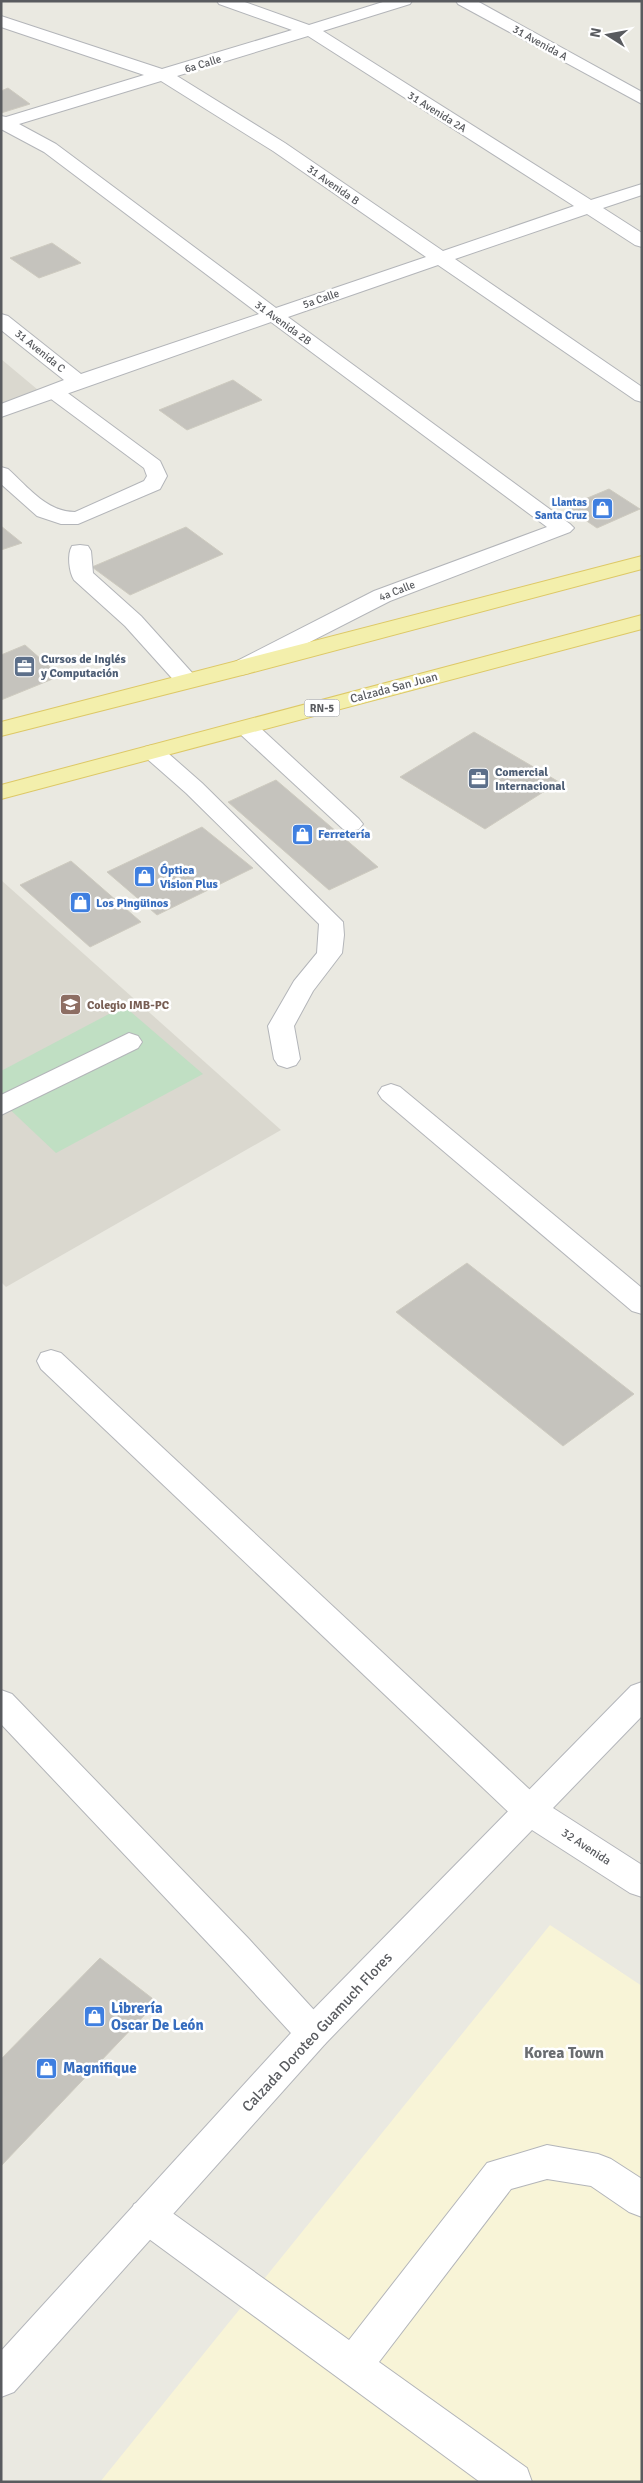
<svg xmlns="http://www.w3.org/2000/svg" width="643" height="2483" font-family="Signika,sans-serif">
<rect width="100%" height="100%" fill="#eae9e1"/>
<polygon fill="#f8f4d7" points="550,1925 642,1986 642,2482 100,2482"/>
<g fill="#dad8cf">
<polygon points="1,359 44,395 1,409"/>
<polygon points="1,880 281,1130 6,1287 1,1282"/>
</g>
<polygon fill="#c0dfc3" points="124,1006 203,1074 56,1153 1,1101 1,1071"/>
<g fill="#c5c3bd" stroke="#cecbc0">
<polygon points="8,88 30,104 1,113 1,91"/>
<polygon points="52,243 81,263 39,278 10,258"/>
<polygon points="233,380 262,400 187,430 159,410"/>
<polygon points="609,489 640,509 597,528 566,507"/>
<polygon points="1,526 22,543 1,550"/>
<polygon points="186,527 223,554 130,595 92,567"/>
<polygon points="25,645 60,676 1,700 1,655"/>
<polygon points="474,732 559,782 485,829 400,777"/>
<polygon points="276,780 378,867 329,890 228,802"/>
<polygon points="202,827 253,868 157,915 107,872"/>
<polygon points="71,861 141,922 90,947 20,885"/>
<polygon points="467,1263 634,1394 563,1446 396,1312"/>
<polygon points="100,1958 157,2002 1,2166 1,2059"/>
</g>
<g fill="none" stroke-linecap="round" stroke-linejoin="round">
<defs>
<g id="lane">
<path d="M54 386 61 388 160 461 167 476 160 489 78 524H61L37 516 1 484V467L8 469C28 487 47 512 75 512L144 481 147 476 144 468 47 396 44 392 47 388Z"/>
<polygon points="247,721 255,723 359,819 363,824 359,829 351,831 343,829 239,733 236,728 239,723"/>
<polygon points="153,745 161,747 202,783 343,922 344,935 342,953 313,991 294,1026 300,1059 296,1065 287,1068 278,1065 274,1059 268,1026 294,981 317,953 319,924 186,793 145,757 141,752 145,747"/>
<polygon points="129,1033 138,1036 142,1042 138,1048 1,1115 1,1095"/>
<polygon points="391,1084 400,1087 642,1288 642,1314 632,1311 382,1099 378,1093 382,1087"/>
<polygon points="51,1350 61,1353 542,1801 546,1811 542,1821 530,1825 518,1821 41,1369 37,1361 41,1353"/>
<polygon points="547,2145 598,2154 611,2159 642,2179 642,2217 629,2212 591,2186 547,2179 511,2189 379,2362 527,2468 532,2482 480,2482 134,2228 129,2216 134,2204 147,2199 160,2204 349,2340 487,2163"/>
</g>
<g id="street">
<path d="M217 1H242L309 25 386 1H412L410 4 323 31 591 200 642 184V195L603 208 642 233V247L635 245 587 214 455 259 642 387V402L635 400 438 265 288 317 570 524 574 528 570 532 390 601 249 673 241 675 233 673 230 668 233 663 374 591 547 527 271 322 1 417V404L64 380 1 330V314L8 316 81 374 259 314 44 152 1 129V116L6 117 144 75 1 27V16L162 69 292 30 219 4ZM308 36 574 206 443 251 285 143 177 76ZM161 81 273 151 426 257 276 308 56 144 19 124Z"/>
<polygon points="456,1 477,1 642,92 642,104 458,4"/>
<path d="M80 545 88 546 91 551 93 573 141 616 195 676 198 681 195 686 187 688 179 686 125 626 74 580C69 572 67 554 72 546Z"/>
<polygon points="1,1690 12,1694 249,1939 325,2022 330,2033 325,2044 313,2049 301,2044 225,1961 1,1724"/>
</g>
<polygon id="secondary" points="642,1682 642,1716 553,1808 642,1865 642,1897 630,1893 532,1830 325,2044 14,2392 1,2397 1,2351 301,2022 631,1686"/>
<g id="primary">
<polygon points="642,556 642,569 246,674 1,736 1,722"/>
<polygon points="642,615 642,629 1,799 1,785"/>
</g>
</defs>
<use href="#lane" stroke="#b3b5b9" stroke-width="2"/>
<use href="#street" stroke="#b3b5b9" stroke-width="2"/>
<use href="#secondary" stroke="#b4b6bb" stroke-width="2"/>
<use href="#primary" stroke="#ddc866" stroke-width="2"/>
<use href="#lane" fill="#fff" fill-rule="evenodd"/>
<use href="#street" fill="#fff" fill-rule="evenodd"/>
<use href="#secondary" fill="#fff" fill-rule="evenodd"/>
<use href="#primary" fill="#f3efac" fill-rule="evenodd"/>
</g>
<defs>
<symbol id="shop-square" viewBox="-11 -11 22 22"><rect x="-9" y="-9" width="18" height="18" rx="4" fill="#3f7fe0" stroke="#fff"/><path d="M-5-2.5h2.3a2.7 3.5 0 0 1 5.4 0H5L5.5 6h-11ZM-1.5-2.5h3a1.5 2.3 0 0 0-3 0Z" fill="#fff"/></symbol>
<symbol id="office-square" viewBox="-11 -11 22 22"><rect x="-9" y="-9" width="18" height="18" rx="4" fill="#5c6f8a" stroke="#fff"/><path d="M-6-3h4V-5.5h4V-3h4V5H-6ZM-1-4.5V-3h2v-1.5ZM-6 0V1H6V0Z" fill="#fff"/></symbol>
<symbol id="school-square" viewBox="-11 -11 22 22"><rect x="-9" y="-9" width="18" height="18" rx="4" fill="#8d6e63" stroke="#fff"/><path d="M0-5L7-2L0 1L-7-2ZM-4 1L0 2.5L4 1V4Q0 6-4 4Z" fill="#fff"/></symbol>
</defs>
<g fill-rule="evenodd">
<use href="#shop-square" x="590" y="496" width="25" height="25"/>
<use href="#office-square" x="12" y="654" width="25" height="25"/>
<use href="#office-square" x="466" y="766" width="25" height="25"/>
<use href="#shop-square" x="290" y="822" width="25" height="25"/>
<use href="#shop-square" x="132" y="864" width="25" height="25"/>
<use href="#shop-square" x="68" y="890" width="25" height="25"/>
<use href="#school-square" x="58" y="992" width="25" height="25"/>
<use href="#shop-square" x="82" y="2004" width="25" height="25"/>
<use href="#shop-square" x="34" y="2056" width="25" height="25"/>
</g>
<g text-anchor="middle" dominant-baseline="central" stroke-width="5" stroke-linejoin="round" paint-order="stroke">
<g font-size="11" fill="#595b5f" stroke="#fff">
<text transform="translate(540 43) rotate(29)">31 Avenida A</text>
<text transform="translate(203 64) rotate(-17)">6a Calle</text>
<text transform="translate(437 112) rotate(32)">31 Avenida 2A</text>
<text transform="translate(333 185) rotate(35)">31 Avenida B</text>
<text transform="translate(321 299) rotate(-19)">5a Calle</text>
<text transform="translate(283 323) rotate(36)">31 Avenida 2B</text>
<text transform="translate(40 351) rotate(39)">31 Avenida C</text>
<text transform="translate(397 591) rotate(-22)">4a Calle</text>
</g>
<g font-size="11" font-weight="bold" fill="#366cbe" stroke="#fff" text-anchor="end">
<text x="587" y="502">Llantas<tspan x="587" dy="13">Santa Cruz</tspan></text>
</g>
<rect fill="#fff" stroke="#8b8c8f" stroke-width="1" x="304.5" y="699.5" width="35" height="17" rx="4"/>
<g font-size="11" font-weight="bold" fill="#595b5f">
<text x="322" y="708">RN-5</text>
</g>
<g font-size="12" font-weight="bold" fill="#4e5e75" stroke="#fff" text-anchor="start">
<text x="41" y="659">Cursos de Inglés<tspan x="41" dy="14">y Computación</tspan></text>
<text x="495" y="772">Comercial<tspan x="495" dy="14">Internacional</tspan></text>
</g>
<g font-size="12" fill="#595b5f" stroke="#fff">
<text transform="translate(394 688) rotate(-15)">Calzada San Juan</text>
<text transform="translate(586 1847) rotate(33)">32 Avenida</text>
</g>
<g font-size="12" font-weight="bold" fill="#366cbe" stroke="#fff" text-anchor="start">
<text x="318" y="834">Ferretería</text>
<text x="160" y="870">Óptica<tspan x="160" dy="14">Vision Plus</tspan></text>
<text x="96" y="903">Los Pingüinos</text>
</g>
<g font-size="12" font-weight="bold" fill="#785e54" stroke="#fff" text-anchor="start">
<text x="87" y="1005">Colegio IMB-PC</text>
</g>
<g font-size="15" font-weight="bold" fill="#366cbe" stroke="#fff" text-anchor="start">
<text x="111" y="2008">Librería<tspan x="111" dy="17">Oscar De León</tspan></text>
<text x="63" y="2068">Magnifique</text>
</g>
<g font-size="15" fill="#595b5f" stroke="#fff">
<text transform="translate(317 2032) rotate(-47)">Calzada Doroteo Guamuch Flores</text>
</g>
<g font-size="16" font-weight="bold" fill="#6a6d71" stroke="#fff">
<text x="564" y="2053">Korea Town</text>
</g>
</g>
<rect width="643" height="2483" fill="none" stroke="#595b5f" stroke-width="5"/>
<g transform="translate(608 35) rotate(281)" stroke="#ffffff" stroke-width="4" paint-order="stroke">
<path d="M0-4L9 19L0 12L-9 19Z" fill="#595b5f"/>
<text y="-8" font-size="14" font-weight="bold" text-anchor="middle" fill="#595b5f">N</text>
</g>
</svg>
